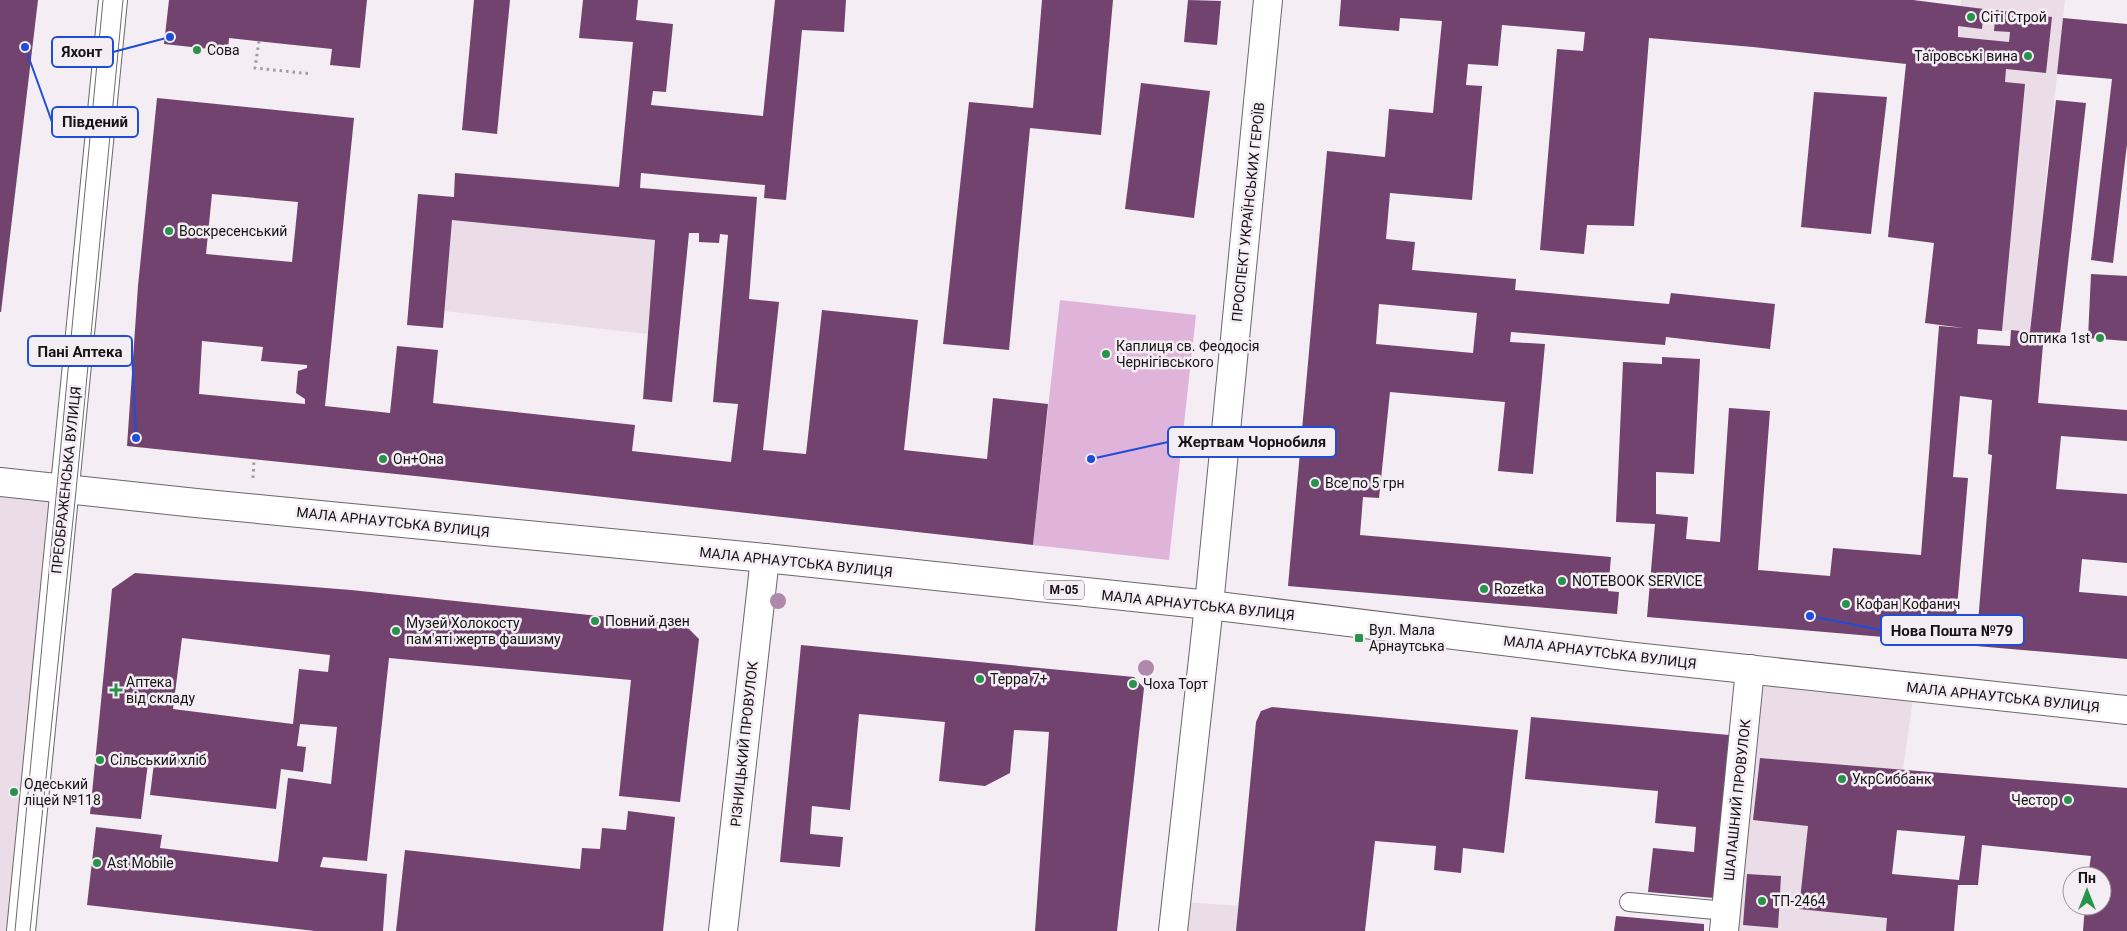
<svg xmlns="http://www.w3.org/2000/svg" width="2127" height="931" font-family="Roboto,sans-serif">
<rect width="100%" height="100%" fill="#f4edf3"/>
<g fill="#eadde8">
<polygon points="1961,0 2065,0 2030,332 1939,326 1925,323"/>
<polygon points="455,173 660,189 648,334 444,311"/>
<polygon points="0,485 61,492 14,931 0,931"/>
<polygon points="1755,677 1914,691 1903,770 1886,931 1730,931"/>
<polygon points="1183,902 1271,908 1269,931 1179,931"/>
</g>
<polygon fill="#dfb3da" points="1060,300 1196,315 1169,560 1033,545"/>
<g fill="#71436e" fill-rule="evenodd">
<polygon points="0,0 38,0 1,312 0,312"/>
<polygon points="169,0 367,0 360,68 330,65 332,49 229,38 228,51 164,44"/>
<polygon points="474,0 510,0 497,134 462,130"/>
<path d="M583 0H638L636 20 673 24 666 92 653 91 651 105 763 116 775 0H846L844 32 802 30 786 200 764 198 765 185 641 173 640 188 757 197 749 299 779 302 763 450 806 454 822 310 918 320 904 450 987 459 993 398 1048 404 1033 545 425 477 127 446 138 286 157 98 354 118 325 406 390 413 397 346 438 350 433 403 635 425 632 451 731 462 738 404 713 402 728 235 720 234 719 243 699 242V233H689L672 402 643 399 655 240 452 220 443 328 407 325 418 194 454 197 455 173 619 187 633 42 579 38ZM212 194 298 202 292 262 206 254ZM202 341 263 347 261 361 307 365V368L298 371 296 393 305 399V404L199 394Z"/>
<polygon points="1042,0 1113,0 1101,135 1030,128 1009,350 943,344 969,102 1033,108"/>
<polygon points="1188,0 1221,1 1217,45 1184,42"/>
<path d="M1341 0H1913L1984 9 1982 29 1958 26V37L2009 42 2010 32 1994 31 1996 10 2052 17 2046 73 2006 69 2005 82 2025 84 2002 331 1978 329 1977 344 2010 346 2011 330 2030 332 2056 100 2086 103 2060 334 2044 333 2038 403 2127 410V441L2061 436 2056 489 2127 494V563L2082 559 2079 592 2127 596V659L1976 646 1992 455 1988 454 1992 400 1960 396 1953 477 1968 478 1954 643 1647 617 1655 524 1616 522 1623 362 1662 364V357L1700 359 1694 474 1656 472V514L1688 517 1686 539 1720 542 1729 408 1770 411 1758 570 1830 576 1833 548 1921 555 1939 326 1964 328 1925 323 1934 243 1888 237 1906 64 1753 47 1649 38 1634 226 1587 225 1584 254 1540 250 1557 49 1583 51 1585 32 1502 25 1498 66 1468 64 1466 85 1482 86 1472 200 1390 193 1386 239 1415 242 1412 270 1516 279 1515 290 1669 304 1671 293 1775 304 1770 349 1666 337 1665 345 1511 332 1510 342 1545 344 1533 474 1498 471 1505 402 1390 392 1379 498 1363 497 1360 535 1611 557 1608 591 1619 592 1617 614 1288 586 1327 151 1385 157 1389 109 1433 113 1438 61 1442 21 1400 18 1399 31 1339 26ZM1379 304 1477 313 1473 353 1376 344Z"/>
<polygon points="2063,18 2127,24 2127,144 2113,263 2091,260 2112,79 2057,74"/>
<polygon points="1141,83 1210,91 1194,218 1125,209"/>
<polygon points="1814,92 1887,97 1871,234 1801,227"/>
<polygon points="2091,274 2127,276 2127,341 2088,338"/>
<path d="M135 573 351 590 685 625 699 639 680 802 619 796 631 680 389 658 367 861 323 857 320 867 387 874 383 931H315L87 905 96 827 162 835 160 848 278 862 288 778 331 784 337 727 300 724 297 746 306 747 303 772 281 769 276 809 150 795 155 755H149L141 819 90 814 112 589ZM182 638 330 655 328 672 299 669 293 724 173 709Z"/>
<polygon points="801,645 1134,677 1144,688 1117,931 1035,931 1049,732 1014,730 1010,773 985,786 939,781 945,722 859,714 850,810 812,806 810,834 843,837 840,867 780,862"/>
<polygon points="1272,707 1518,730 1504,853 1463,848 1461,873 1434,870 1436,846 1375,841 1365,931 1236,931 1256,722 1261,711"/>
<polygon points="1531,717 1729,735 1714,898 1648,892 1653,848 1694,852 1696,827 1655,823 1658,791 1525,779"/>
<path d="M1760 758 2127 788V931H2083L2085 906H2102V876H2088L2091 856 1982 845 1978 885H1958L1954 931H1886L1887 918 1799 909 1808 826 1753 820ZM1897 830 1965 836 1959 880 1892 874Z"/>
<polygon points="628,811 675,817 663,931 396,931 405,850 580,869 582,848 600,849 602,828 626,830"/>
<polygon points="1747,874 1781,876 1778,928 1743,925"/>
<polygon points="1616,916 1704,924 1704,931 1614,931"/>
</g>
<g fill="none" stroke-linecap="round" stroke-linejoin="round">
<defs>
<polyline id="lane" points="1629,902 1726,911"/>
<g id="street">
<polyline points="723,931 765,558"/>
<polyline points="1173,931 1209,605 1268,0"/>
<polyline points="1724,931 1750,669"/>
</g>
<polyline id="secondary" points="21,931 113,0"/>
<polyline id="primary" points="0,482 196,503 765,558 1209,605 1625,656 2127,710"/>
</defs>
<use href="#lane" stroke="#6b666b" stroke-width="20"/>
<use href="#street" stroke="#6b666b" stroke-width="30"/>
<use href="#secondary" stroke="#6b666b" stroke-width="30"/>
<use href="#primary" stroke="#6b666b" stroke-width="30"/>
<g stroke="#a29ca1" stroke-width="3" stroke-dasharray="2.5 4" stroke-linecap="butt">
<polyline points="259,41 255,68 312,74"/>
<polyline points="253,478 254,460"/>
</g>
<use href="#lane" stroke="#fff" stroke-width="18"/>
<use href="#street" stroke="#fff" stroke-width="28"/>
<use href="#secondary" stroke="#fff" stroke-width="28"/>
<use href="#primary" stroke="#fff" stroke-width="28"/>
<g stroke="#6e6a6d" stroke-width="1">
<polyline points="15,931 103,0"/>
<polyline points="30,931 76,491 123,0"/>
</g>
</g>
<g fill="#ae89ac">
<circle cx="778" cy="601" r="8"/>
<circle cx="1146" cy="668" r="8"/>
</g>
<g fill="#28934a" stroke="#f4edf3" stroke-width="2">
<circle cx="1971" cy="17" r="5"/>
<circle cx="197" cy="50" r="5"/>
<circle cx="2028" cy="56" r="5"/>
<circle cx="169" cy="231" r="5"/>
<circle cx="2100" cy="338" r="5"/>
<circle cx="1106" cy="354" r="5"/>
<circle cx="383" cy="459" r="5"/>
<circle cx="1315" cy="483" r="5"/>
<circle cx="1562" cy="581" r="5"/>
<circle cx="1484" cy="589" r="5"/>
<circle cx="1846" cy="604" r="5"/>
<circle cx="595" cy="621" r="5"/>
<circle cx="396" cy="631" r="5"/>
<rect x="1354" y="633" width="10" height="10" rx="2.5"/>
<circle cx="980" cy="679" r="5"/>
<circle cx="1133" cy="684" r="5"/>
<path d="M113.5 682.5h5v5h5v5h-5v5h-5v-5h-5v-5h5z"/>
<circle cx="100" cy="760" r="5"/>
<circle cx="1842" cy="779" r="5"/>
<circle cx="14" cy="792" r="5"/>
<circle cx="2068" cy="800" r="5"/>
<circle cx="97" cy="863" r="5"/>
<circle cx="1762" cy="901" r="5"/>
</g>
<g text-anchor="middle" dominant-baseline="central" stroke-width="5" stroke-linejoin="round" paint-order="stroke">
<rect fill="#f4edf3" stroke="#585457" stroke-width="1" x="1044" y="580.5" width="40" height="19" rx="4"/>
<g font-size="12" font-weight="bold" fill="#151314">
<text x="1064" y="590">М-05</text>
</g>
<g font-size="14" fill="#151314" stroke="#f4edf3" text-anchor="start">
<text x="1981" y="17">Сіті Строй</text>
<text x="207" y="50">Сова</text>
<text x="2018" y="56" text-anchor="end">Таїровські вина</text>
<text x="179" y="231">Воскресенський</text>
<text x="2090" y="338" text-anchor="end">Оптика 1st</text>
<text x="1116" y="346">Каплиця св. Феодосія<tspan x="1116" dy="16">Чернігівського</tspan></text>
<text x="393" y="459">Он+Она</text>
<text x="1325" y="483">Все по 5 грн</text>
<text x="1572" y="581">NOTEBOOK SERVICE</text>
<text x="1494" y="589">Rozetka</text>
<text x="1856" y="604">Кофан Кофанич</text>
<text x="605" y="621">Повний дзен</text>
<text x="406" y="623">Музей Холокосту<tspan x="406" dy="16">пам'яті жертв фашизму</tspan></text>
<text x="1369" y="630">Вул. Мала<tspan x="1369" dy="16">Арнаутська</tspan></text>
<text x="990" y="679">Терра 7+</text>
<text x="126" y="682">Аптека<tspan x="126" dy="16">від складу</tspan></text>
<text x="1143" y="684">Чоха Торт</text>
<text x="110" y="760">Сільський хліб</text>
<text x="1852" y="779">УкрСиббанк</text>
<text x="24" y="784">Одеський<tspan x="24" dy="16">ліцей №118</tspan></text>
<text x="2058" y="800" text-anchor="end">Честор</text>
<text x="107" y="863">Ast Mobile</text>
<text x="1772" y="901">ТП-2464</text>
</g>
<g font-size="14" fill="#151314" stroke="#f4edf3">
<text transform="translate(1248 212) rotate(-84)">ПРОСПЕКТ УКРАЇНСЬКИХ ГЕРОЇВ</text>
<text transform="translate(66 480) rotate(-84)">ПРЕОБРАЖЕНСЬКА ВУЛИЦЯ</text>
<text transform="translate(393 522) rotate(6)">МАЛА АРНАУТСЬКА ВУЛИЦЯ</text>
<text transform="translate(796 562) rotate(6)">МАЛА АРНАУТСЬКА ВУЛИЦЯ</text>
<text transform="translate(1198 605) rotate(6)">МАЛА АРНАУТСЬКА ВУЛИЦЯ</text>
<text transform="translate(1600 652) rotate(7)">МАЛА АРНАУТСЬКА ВУЛИЦЯ</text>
<text transform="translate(2003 697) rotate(6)">МАЛА АРНАУТСЬКА ВУЛИЦЯ</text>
<text transform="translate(744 744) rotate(-84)">РІЗНИЦЬКИЙ ПРОВУЛОК</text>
<text transform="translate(1737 800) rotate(-84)">ШАЛАШНИЙ ПРОВУЛОК</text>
</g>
</g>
<path fill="none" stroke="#1d4ed8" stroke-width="2" d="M170 37L113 52M25 47L52 122M136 438L132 351M1091 459L1168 442M1810 616L1881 630"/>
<g fill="#1d4ed8" stroke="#f4edf3" stroke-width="2">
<circle cx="170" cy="37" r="5"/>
<circle cx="25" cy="47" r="5"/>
<circle cx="136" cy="438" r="5"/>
<circle cx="1091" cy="459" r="5"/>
<circle cx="1810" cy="616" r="5"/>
</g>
<g fill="#f4edf3" stroke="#1d4ed8" stroke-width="2">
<rect x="52" y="37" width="61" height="30" rx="5"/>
<rect x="52" y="107" width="86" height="30" rx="5"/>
<rect x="28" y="336" width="104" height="30" rx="5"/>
<rect x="1168" y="427" width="168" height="30" rx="5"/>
<rect x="1881" y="615" width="143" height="30" rx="5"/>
</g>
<g font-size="15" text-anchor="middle" font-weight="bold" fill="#151314">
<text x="82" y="57">Яхонт</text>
<text x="95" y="127">Південий</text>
<text x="80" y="357">Панi Аптека</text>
<text x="1252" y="447">Жертвам Чорнобиля</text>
<text x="1952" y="636">Нова Пошта №79</text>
</g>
<g transform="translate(2087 891)"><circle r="24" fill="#f4edf3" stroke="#9b969a"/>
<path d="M0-4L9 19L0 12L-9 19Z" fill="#28934a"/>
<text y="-8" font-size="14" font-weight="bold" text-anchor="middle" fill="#151314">Пн</text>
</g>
</svg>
